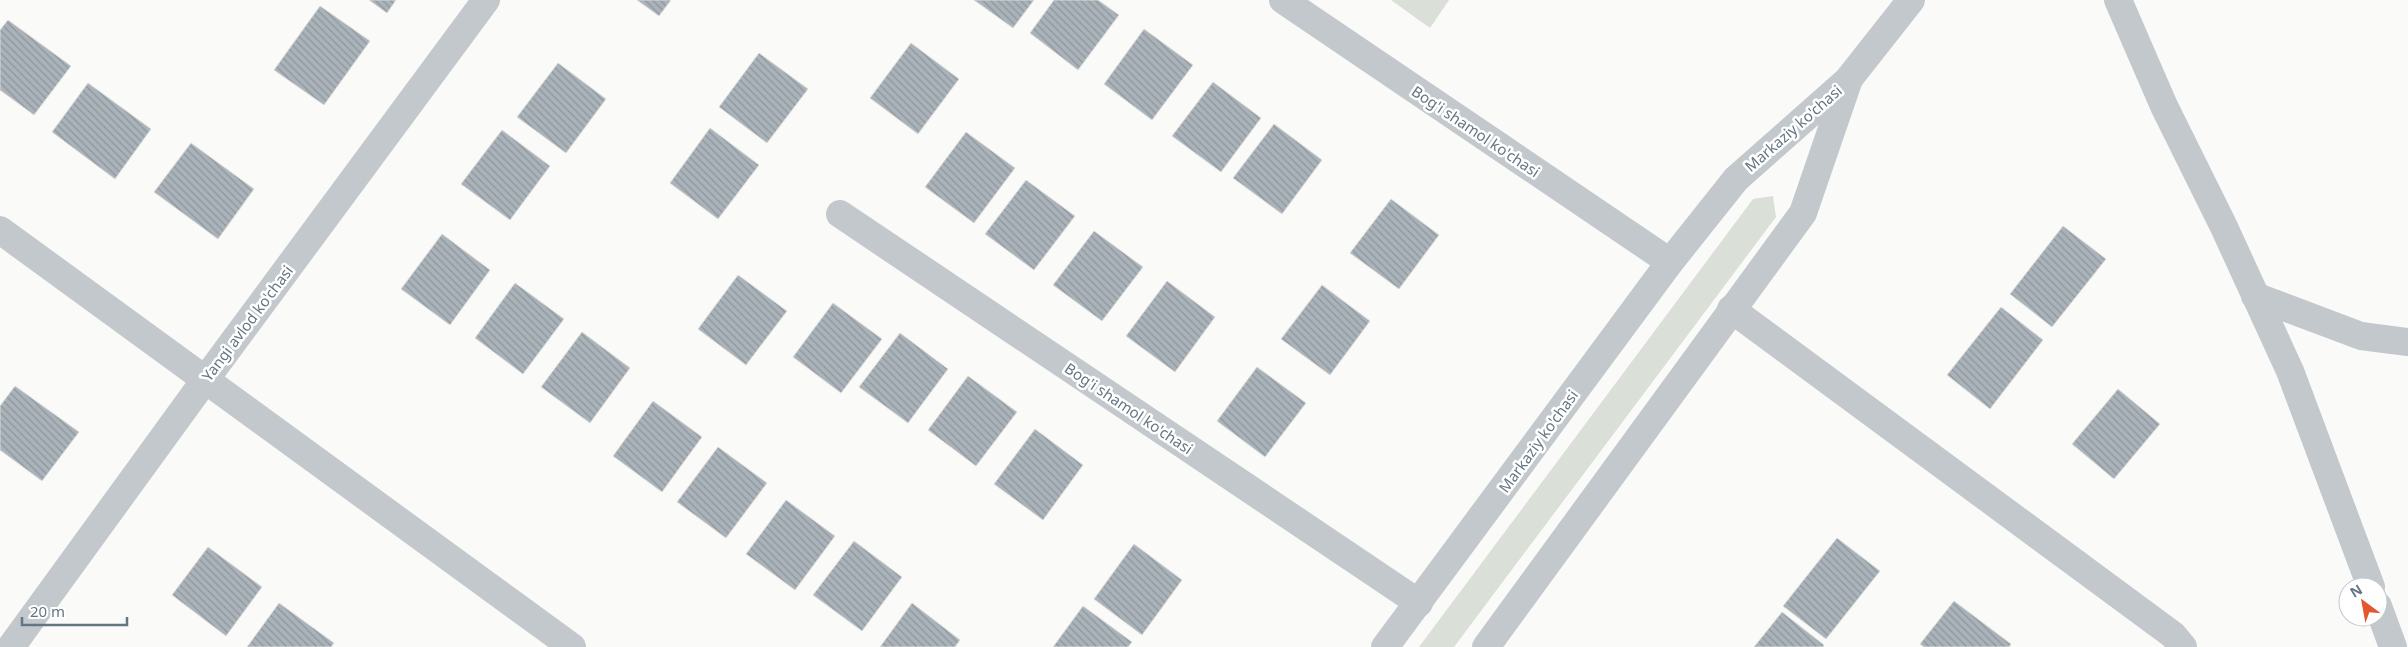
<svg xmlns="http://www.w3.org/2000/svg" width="2408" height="647" font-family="'Noto Sans',sans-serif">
<defs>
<pattern id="building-back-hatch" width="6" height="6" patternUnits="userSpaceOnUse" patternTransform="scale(1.25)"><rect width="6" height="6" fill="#aab3b9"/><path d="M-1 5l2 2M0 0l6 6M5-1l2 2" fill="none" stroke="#8e969c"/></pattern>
</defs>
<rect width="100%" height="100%" fill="#fafaf8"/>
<g fill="#dadfd7">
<polygon points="1391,0 1449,0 1430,28"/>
<polygon points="1773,196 1776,217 1454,647 1419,647 1753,199"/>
</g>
<g fill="url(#building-back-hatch)" stroke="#dcdcda">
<polygon points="369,0 396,0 387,13"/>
<polygon points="637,0 671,0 659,16"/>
<polygon points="974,0 1034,0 1013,28"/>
<polygon points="1054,0 1098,0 1119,15 1078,70 1030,33"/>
<polygon points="320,6 370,41 324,105 274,70"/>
<polygon points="8,20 71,66 34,115 0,90 0,30"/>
<polygon points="1144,29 1193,65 1152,120 1104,84"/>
<polygon points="911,43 959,79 918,134 870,98"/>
<polygon points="759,53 808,89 767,143 719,107"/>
<polygon points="558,63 606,99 566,153 517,117"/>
<polygon points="1213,82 1261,118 1221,172 1172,136"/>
<polygon points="88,83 151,129 115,179 52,132"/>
<polygon points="1274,124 1322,160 1282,214 1233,178"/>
<polygon points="710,128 759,165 718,219 670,183"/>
<polygon points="502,130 550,166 510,220 461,184"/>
<polygon points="966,132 1015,168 974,223 925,187"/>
<polygon points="191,143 254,189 218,239 154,192"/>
<polygon points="1026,180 1075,216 1034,270 985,234"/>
<polygon points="1391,199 1439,235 1399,289 1350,253"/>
<polygon points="2063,226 2106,259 2052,327 2010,294"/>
<polygon points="1094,231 1143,267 1102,321 1053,285"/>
<polygon points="442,234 490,270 450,325 401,289"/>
<polygon points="738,275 787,311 746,365 698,329"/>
<polygon points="1167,281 1215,317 1175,372 1126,336"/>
<polygon points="515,283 564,319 523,374 475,338"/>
<polygon points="1322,285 1370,321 1330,375 1281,339"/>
<polygon points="833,303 882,339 841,393 793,357"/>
<polygon points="2001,307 2043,340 1990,409 1947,375"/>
<polygon points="582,332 630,368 590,423 541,387"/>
<polygon points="900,333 948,369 908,423 859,387"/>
<polygon points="1257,367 1306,403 1265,457 1217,421"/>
<polygon points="968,376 1017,412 976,466 928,430"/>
<polygon points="15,386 79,432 42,481 0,450 0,406"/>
<polygon points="2118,389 2160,424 2114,479 2072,444"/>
<polygon points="653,401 702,437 662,492 613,456"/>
<polygon points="1035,429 1083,465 1043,520 994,484"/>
<polygon points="718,447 767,483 726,538 677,502"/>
<polygon points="786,500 835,536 795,590 746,554"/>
<polygon points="1837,538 1880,571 1826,639 1783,606"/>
<polygon points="854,541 902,577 862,631 813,595"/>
<polygon points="1134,544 1182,580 1142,635 1094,599"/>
<polygon points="208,547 262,587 226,636 172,595"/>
<polygon points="1954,601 2011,644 2009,647 1924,647 1920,644"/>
<polygon points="279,603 334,643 331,647 247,647"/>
<polygon points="912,603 960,640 955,647 880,647"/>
<polygon points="1083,606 1132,642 1128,647 1053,647"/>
<polygon points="1782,612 1824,645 1823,647 1754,647"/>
</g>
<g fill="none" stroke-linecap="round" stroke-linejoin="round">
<g stroke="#c3c8cc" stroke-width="28">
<polyline points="1283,0 1670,262"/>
<polyline points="2118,0 2164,106 2224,227 2290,371 2371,587"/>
<polyline points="840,214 1419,603"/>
<polyline points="0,230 572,647"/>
<polyline points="2255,296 2361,336 2408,342"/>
<polyline points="1731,309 2173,635 2183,647"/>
<polyline points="2378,606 2393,647"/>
<polyline points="11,647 205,380 486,0"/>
</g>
<g stroke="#c3c8cc" stroke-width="28">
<polyline points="1385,647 1670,262 1736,179 1848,80 1911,0"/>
<polyline points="1486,647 1803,213 1848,82"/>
</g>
</g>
<g text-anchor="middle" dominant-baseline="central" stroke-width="5" stroke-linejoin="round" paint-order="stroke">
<g font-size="15" fill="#657683" stroke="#fff">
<text transform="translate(1793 128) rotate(-41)">Markaziy ko'chasi</text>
<text transform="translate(1476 131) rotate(34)">Bog'i shamol ko'chasi</text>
<text transform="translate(247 323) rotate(-53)">Yangi avlod ko'chasi</text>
<text transform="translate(1129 408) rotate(34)">Bog'i shamol ko'chasi</text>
<text transform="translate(1538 441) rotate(-54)">Markaziy ko'chasi</text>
</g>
</g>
<g transform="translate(2363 602) rotate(328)"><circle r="24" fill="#ffffff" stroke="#c1c8cd"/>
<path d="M0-4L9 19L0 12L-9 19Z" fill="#e4572e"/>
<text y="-8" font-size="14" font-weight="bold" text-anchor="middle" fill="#657683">N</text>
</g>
<path d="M22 617v8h105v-8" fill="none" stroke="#657683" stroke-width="2.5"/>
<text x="30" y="617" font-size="15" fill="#657683" stroke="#ffffff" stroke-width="4" paint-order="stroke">20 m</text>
</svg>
